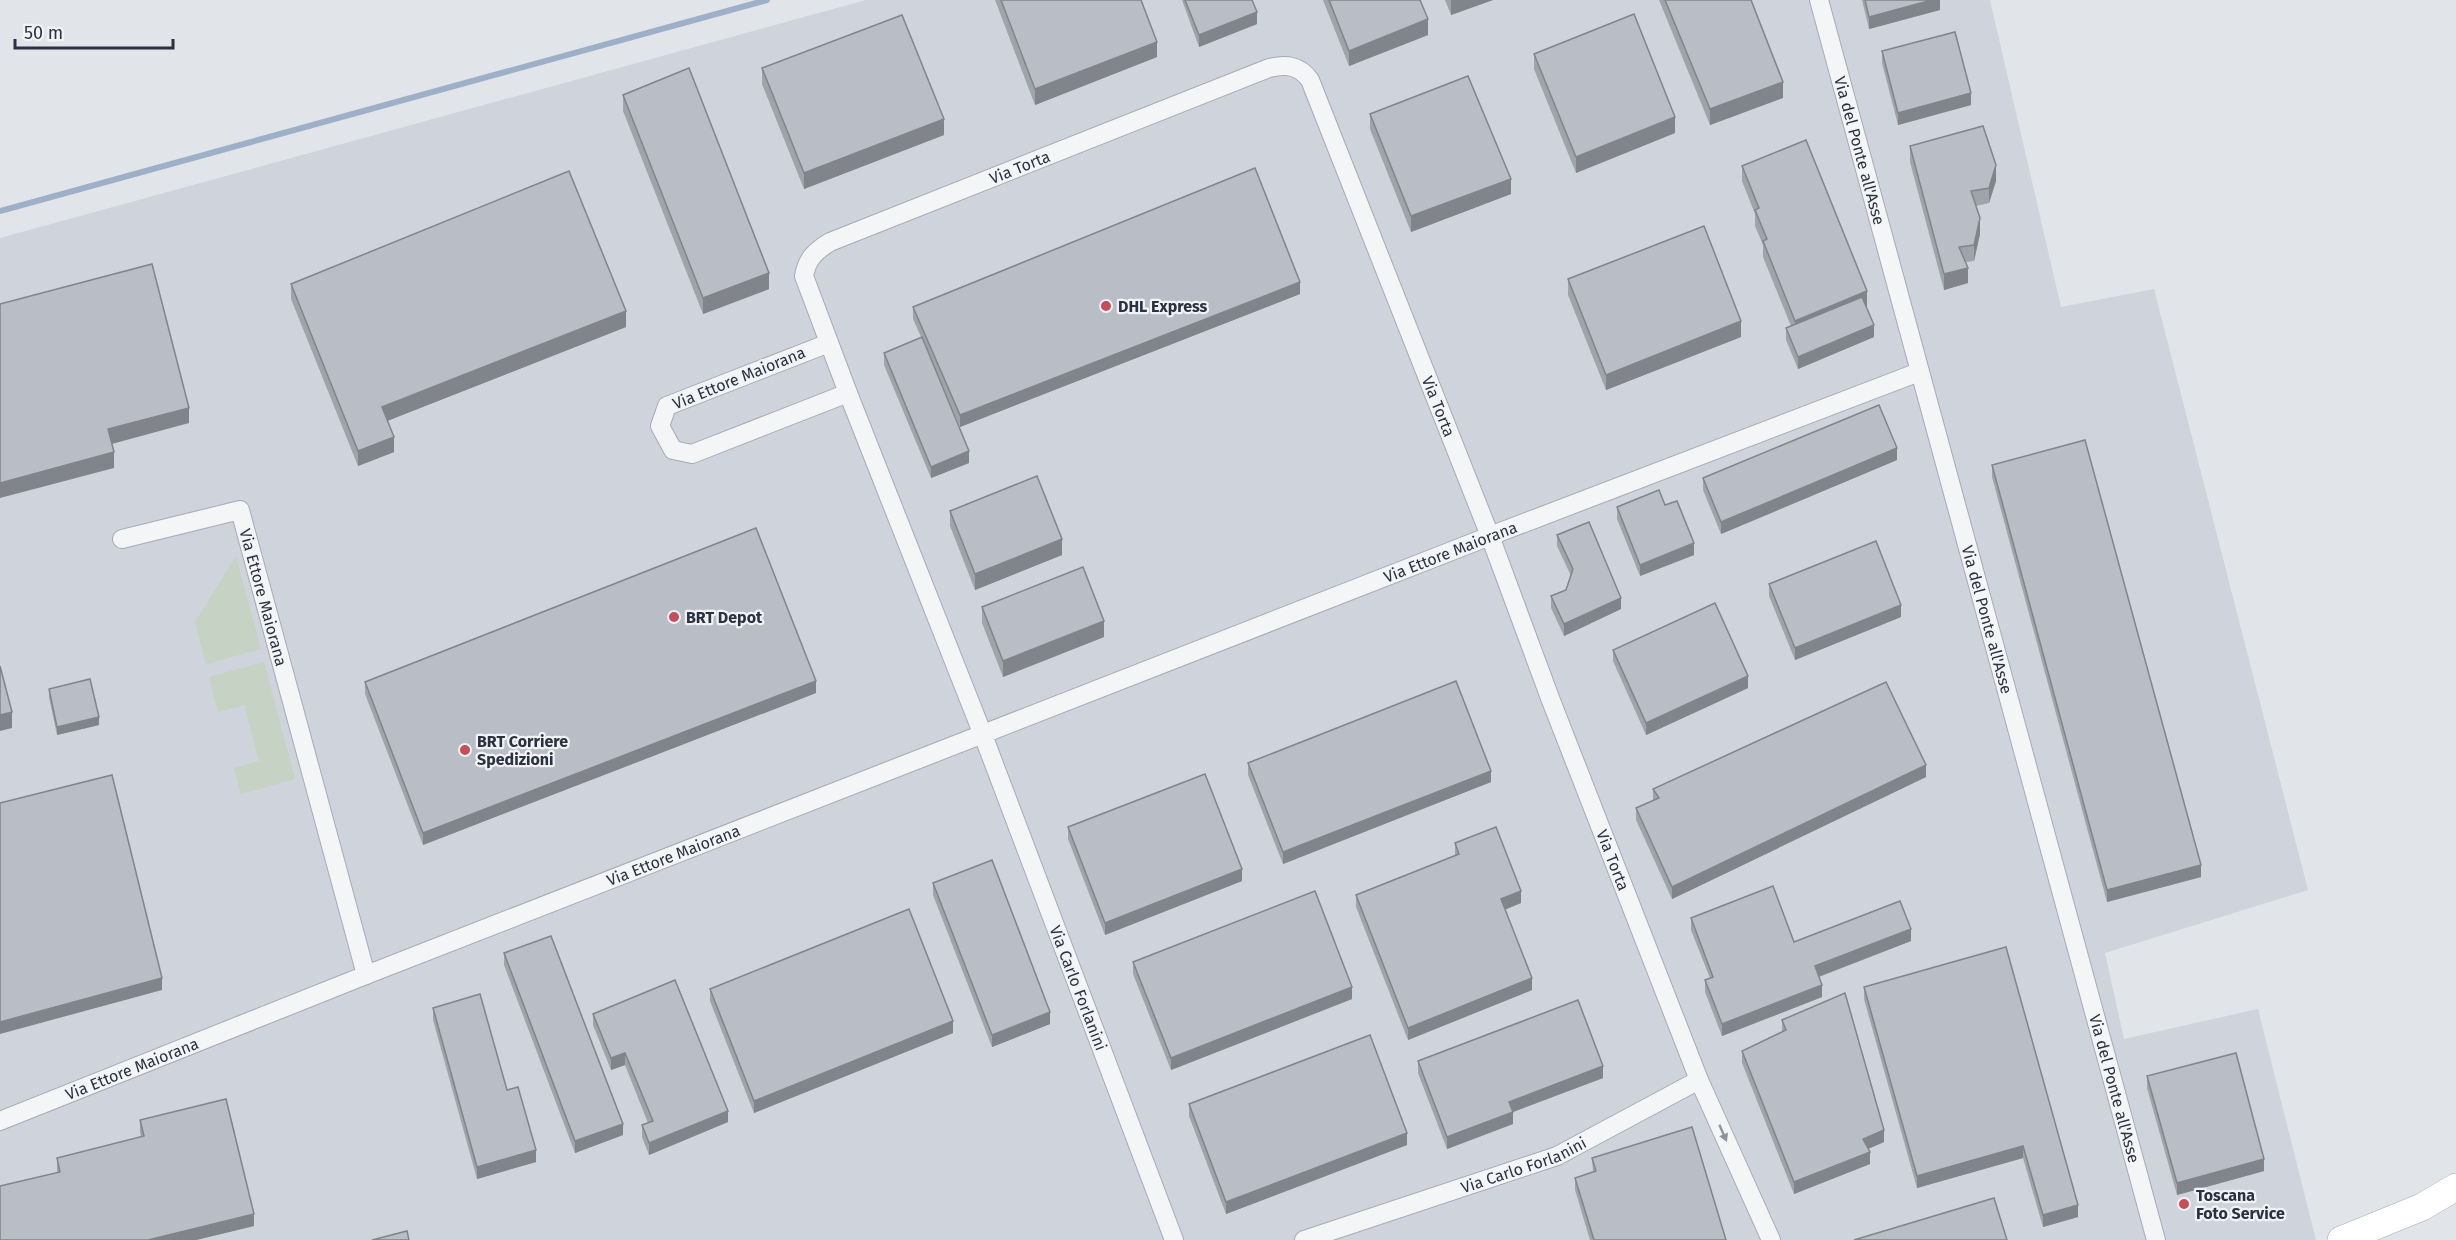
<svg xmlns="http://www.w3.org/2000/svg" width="2456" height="1240" font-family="'Fira Sans',sans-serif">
<rect width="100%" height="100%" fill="#e1e4e9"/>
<polygon fill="#cfd3db" points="866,0 1990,0 2061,307 2154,289 2308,890 2105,953 2124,1039 2258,1009 2316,1240 0,1240 0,238"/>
<g fill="#c6d2c3">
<polygon points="236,556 261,649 206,664 195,622"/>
<polygon points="264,662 295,779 241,794 234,768 259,761 244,705 218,712 209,677"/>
</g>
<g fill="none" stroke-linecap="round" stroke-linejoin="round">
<polyline stroke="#9eb0c7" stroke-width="6" points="0,211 767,0"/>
<defs>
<g id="street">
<path id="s1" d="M1819 0 2156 1240"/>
<polyline points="829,343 667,406 660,426 673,450 692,454 848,393"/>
<path id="s2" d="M122 539 240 510 366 975"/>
<path id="s3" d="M0 1121 366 975 1490 536 1919 372"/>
<path id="s4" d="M1174 1240 983 735 848 393 804 276C807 259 815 251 830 242L1269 68C1286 64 1299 65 1310 80L1490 536 1550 698 1699 1080 1771 1240"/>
<path id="s5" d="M1304 1240 1557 1156 1699 1080"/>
</g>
<polyline id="secondary" points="2341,1240 2422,1207 2456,1187"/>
</defs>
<use href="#street" stroke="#a6abb3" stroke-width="20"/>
<use href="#secondary" stroke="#a6abb3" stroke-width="28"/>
<use href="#street" stroke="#f4f5f7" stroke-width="18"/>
<use href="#secondary" stroke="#fff" stroke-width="27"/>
</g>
<g fill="#9fa3aa">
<polygon points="995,0 1141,0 1157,57 1035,105"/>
<polygon points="1182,0 1252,0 1257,24 1199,47"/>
<polygon points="1323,0 1420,0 1428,35 1349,66"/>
<polygon points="1445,0 1493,0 1451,15"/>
<polygon points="1659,0 1751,0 1783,98 1710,125"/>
<polygon points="1862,0 1940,0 1940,10 1869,29"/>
<polygon points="1882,51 1971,105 1898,125 1882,63"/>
<polygon points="1534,54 1675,133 1576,173 1534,69"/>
<polygon points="762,68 944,135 804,189 762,84"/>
<polygon points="623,95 769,289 703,314 623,111"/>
<polygon points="1370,114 1511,194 1411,232 1370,129"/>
<polygon points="1910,146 1996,181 1989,203 1976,206 1980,234 1974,261 1966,262 1968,283 1944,290 1910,162"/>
<polygon points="1742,166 1867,307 1866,307 1874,337 1798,369 1786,340 1786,328 1791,326 1763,257 1763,245 1755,226 1755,214 1742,181"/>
<polygon points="1568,279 1741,337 1606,390 1568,295"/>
<polygon points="291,284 626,327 387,421 394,452 358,466 291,299"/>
<polygon points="1300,294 960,427 938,375 969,463 931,478 884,365 884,353 921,337 913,319 913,307"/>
<polygon points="1897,460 1721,534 1703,490 1703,478"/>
<polygon points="1992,465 2201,877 2107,902 1992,477"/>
<polygon points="1665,505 1694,555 1640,576 1617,519 1617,507"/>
<polygon points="950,511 1062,555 975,590 950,526"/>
<polygon points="1557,535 1621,609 1564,636 1551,608 1551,596 1566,590 1571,576 1557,546"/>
<polygon points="1769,584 1901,617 1795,660 1769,596"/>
<polygon points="982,607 1104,637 1003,677 982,623"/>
<polygon points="1613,650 1748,688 1646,735 1613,661"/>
<polygon points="365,682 816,693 423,845 365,694"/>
<polygon points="49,689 99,725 57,735 49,697"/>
<polygon points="1248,763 1491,782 1283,864 1248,775"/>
<polygon points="1926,777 1672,899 1636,820 1636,808 1653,801 1653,789"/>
<polygon points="1068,827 1242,881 1105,935 1068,839"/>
<polygon points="1455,843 1521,903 1505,910 1532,990 1408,1040 1356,907 1356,895 1455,856"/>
<polygon points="933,883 1050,1024 992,1047 933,895"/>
<polygon points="1691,918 1794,942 1911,941 1819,977 1822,997 1722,1036 1705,992 1705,980 1710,978 1691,930"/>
<polygon points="2006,947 2078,1217 2043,1227 2023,1158 1917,1188 1864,999 1864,987"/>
<polygon points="504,953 623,1135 575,1153 504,965"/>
<polygon points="1133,962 1352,999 1171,1070 1133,974"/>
<polygon points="710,989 953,1033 754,1113 710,1001"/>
<polygon points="433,1008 536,1162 477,1179 433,1020"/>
<polygon points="593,1014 728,1122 649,1155 642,1137 642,1125 648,1123 625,1065 611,1070 593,1025"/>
<polygon points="1782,1020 1884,1142 1868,1149 1870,1164 1794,1194 1742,1063 1742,1051 1782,1032"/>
<polygon points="1418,1061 1603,1078 1513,1112 1513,1124 1447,1149 1418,1073"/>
<polygon points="2147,1076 2264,1171 2177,1195 2147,1088"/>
<polygon points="1189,1104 1407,1145 1226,1214 1189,1116"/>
<polygon points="140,1120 254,1226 196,1240 0,1240 57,1172 57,1158 141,1137 140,1132"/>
<polygon points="1592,1158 1726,1240 1590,1240 1575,1190 1575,1178 1593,1172"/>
</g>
<g fill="#82848b">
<polygon points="1451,0 1493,0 1451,15"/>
<polygon points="1932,0 1940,0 1940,10 1869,29 1869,17"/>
<polygon points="1257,12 1257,24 1199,47 1199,35"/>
<polygon points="1428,19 1428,35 1349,66 1349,51"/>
<polygon points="1157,42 1157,57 1035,105 1035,89"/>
<polygon points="1783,82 1783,98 1710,125 1710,109"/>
<polygon points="1971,93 1971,105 1898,125 1898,113"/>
<polygon points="1675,117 1675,133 1576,173 1576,157"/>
<polygon points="944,119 944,135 804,189 804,173"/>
<polygon points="1996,165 1996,181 1989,203 1989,188"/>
<polygon points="1511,179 1511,194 1411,232 1411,216"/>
<polygon points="1980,218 1980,234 1974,261 1974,245"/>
<polygon points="1968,268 1968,283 1944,290 1944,274"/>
<polygon points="769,273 769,289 703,314 703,298"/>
<polygon points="1300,282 1300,294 960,427 960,415"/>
<polygon points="1867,291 1867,307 1795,336 1795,321"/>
<polygon points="626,311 626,327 382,423 382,407"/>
<polygon points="1741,321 1741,337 1606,390 1606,375"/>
<polygon points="1874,325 1874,337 1798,369 1798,357"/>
<polygon points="189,408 189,423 108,445 108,429"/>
<polygon points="394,437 394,452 358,466 358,451"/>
<polygon points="1897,448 1897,460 1721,534 1721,522"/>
<polygon points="969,451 969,463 931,478 931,467"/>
<polygon points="114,452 114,468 0,498 0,483"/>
<polygon points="1062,539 1062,555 975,590 975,574"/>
<polygon points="1694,543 1694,555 1640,576 1640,565"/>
<polygon points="1621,598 1621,609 1564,636 1564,624"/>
<polygon points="1901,605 1901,617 1795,660 1795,648"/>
<polygon points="1104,621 1104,637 1003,677 1003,661"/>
<polygon points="1748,676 1748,688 1646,735 1646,723"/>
<polygon points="816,681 816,693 423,845 423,833"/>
<polygon points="12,712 12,728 0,731 0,715"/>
<polygon points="99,717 99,725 57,735 57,727"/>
<polygon points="1926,765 1926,777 1672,899 1672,887"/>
<polygon points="1491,771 1491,782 1283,864 1283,852"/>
<polygon points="2201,865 2201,877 2107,902 2107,890"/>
<polygon points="1242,869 1242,881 1105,935 1105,923"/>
<polygon points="1521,891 1521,903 1501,911 1501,899"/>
<polygon points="1911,929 1911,941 1815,978 1815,966"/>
<polygon points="162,978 162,990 0,1034 0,1022"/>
<polygon points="1532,978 1532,990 1408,1040 1408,1028"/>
<polygon points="1822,985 1822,997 1722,1036 1722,1024"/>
<polygon points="1352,987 1352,999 1171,1070 1171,1058"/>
<polygon points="1050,1012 1050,1024 992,1047 992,1035"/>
<polygon points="953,1021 953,1033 754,1113 754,1101"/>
<polygon points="625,1053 625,1065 611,1070 611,1058"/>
<polygon points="1603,1066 1603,1078 1513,1112 1513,1124 1447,1149 1447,1137 1509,1102"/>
<polygon points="728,1111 728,1122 649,1155 649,1143"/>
<polygon points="623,1124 623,1135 575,1153 575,1141"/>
<polygon points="1884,1130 1884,1142 1863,1151 1863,1139"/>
<polygon points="1407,1133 1407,1145 1226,1214 1226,1202"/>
<polygon points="2023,1146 2023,1158 1917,1188 1917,1176"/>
<polygon points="536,1150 536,1162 477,1179 477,1167"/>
<polygon points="1870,1152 1870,1164 1794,1194 1794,1182"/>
<polygon points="2264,1159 2264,1171 2177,1195 2177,1183"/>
<polygon points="2078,1205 2078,1217 2043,1227 2043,1215"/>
<polygon points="254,1214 254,1226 196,1240 148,1240"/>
</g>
<g fill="#b9bdc6" stroke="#82848b" stroke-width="1.5">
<polygon points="1001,0 1141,0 1157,42 1035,89"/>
<polygon points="1185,0 1252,0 1257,12 1199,35"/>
<polygon points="1329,0 1420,0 1428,19 1349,51"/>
<polygon points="1665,0 1751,0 1783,82 1710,109"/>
<polygon points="1865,0 1932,0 1869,17"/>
<polygon points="1634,14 1675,117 1576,157 1534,54"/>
<polygon points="902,15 944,119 804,173 762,68"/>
<polygon points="1955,32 1971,93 1898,113 1882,51"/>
<polygon points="689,68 769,273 703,298 623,95"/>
<polygon points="1468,76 1511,179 1411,216 1370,114"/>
<polygon points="1983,126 1996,165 1989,188 1971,191 1980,218 1974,245 1959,247 1968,268 1944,274 1910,146"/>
<polygon points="1806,140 1867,291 1795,321 1763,241 1767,239 1755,210 1759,208 1742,166"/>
<polygon points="1255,168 1300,282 960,415 913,307"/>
<polygon points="569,171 626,311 382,407 394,437 358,451 291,284"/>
<polygon points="1704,226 1741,321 1606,375 1568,279"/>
<polygon points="152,264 189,408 108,429 114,452 0,483 0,304"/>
<polygon points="1862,297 1874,325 1798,357 1786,328"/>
<polygon points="922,337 969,451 931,467 884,353"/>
<polygon points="1879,405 1897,448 1721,522 1703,478"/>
<polygon points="2085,440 2201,865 2107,890 1992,465"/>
<polygon points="1037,476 1062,539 975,574 950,511"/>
<polygon points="1659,490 1665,505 1677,501 1694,543 1640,565 1617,507"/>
<polygon points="1589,522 1621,598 1564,624 1551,596 1566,590 1573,569 1557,535"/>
<polygon points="756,528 816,681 423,833 365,682"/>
<polygon points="1876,541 1901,605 1795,648 1769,584"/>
<polygon points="1083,567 1104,621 1003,661 982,607"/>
<polygon points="1715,603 1748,676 1646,723 1613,650"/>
<polygon points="0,666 12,712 0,715"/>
<polygon points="90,679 99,717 57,727 49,689"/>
<polygon points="1456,681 1491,771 1283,852 1248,763"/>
<polygon points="1886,682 1926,765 1672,887 1636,808 1659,798 1653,789"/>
<polygon points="1205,774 1242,869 1105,923 1068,827"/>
<polygon points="112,775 162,978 0,1022 0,803"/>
<polygon points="1496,827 1521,891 1501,899 1532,978 1408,1028 1356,895 1459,854 1455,843"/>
<polygon points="992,860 1050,1012 992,1035 933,883"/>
<polygon points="1773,886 1794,942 1900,901 1911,929 1815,966 1822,985 1722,1024 1705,980 1713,977 1691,918"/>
<polygon points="1315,891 1352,987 1171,1058 1133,962"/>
<polygon points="909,909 953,1021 754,1101 710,989"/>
<polygon points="551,936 623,1124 575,1141 504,953"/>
<polygon points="2006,947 2078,1205 2043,1215 2023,1146 1917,1176 1864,987"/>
<polygon points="675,980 728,1111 649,1143 642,1125 653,1121 625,1053 611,1058 593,1014"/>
<polygon points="1845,993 1884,1130 1863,1139 1870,1152 1794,1182 1742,1051 1786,1030 1782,1020"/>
<polygon points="480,994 507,1090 518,1087 536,1150 477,1167 433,1008"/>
<polygon points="1578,1000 1603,1066 1509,1102 1513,1112 1447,1137 1418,1061"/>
<polygon points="1370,1035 1407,1133 1226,1202 1189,1104"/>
<polygon points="2236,1053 2264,1159 2177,1183 2147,1076"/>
<polygon points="226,1099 254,1214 148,1240 0,1240 0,1186 60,1172 57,1158 144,1136 140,1120"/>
<polygon points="1692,1127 1726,1240 1594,1240 1575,1178 1596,1171 1592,1158"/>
<polygon points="1994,1198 2007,1240 1854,1240"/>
<polygon points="407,1231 409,1240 372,1240"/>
</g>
<defs><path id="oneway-solid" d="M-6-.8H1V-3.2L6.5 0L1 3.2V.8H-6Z" transform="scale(1.5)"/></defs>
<use fill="#8f939c" href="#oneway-solid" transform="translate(1723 1133) rotate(66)"/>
<g fill="#c74d5a" stroke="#f1f3f6" stroke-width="2">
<circle cx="1106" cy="306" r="6"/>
<circle cx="674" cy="617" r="6"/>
<circle cx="465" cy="750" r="6"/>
<circle cx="2184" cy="1204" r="6"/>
</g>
<g text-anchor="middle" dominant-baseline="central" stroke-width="4.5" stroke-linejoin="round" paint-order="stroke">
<g font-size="16" fill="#2a3140" stroke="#f1f3f6">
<text stroke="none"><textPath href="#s1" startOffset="156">Via del Ponte all'Asse</textPath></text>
<text stroke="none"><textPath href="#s4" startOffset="1281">Via Torta</textPath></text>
<text transform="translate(739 378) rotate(-22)">Via Ettore Maiorana</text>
<text stroke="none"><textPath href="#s4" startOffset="1946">Via Torta</textPath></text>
<text stroke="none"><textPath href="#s3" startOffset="1558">Via Ettore Maiorana</textPath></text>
<text stroke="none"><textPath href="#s2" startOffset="212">Via Ettore Maiorana</textPath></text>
<text stroke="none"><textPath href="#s1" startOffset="642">Via del Ponte all'Asse</textPath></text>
<text stroke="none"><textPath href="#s3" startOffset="724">Via Ettore Maiorana</textPath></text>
<text stroke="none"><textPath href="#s4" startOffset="2432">Via Torta</textPath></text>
<text transform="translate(1078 988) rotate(69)">Via Carlo Forlanini</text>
<text stroke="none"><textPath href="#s3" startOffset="142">Via Ettore Maiorana</textPath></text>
<text stroke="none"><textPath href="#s1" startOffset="1128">Via del Ponte all'Asse</textPath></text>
<text stroke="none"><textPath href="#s5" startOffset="232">Via Carlo Forlanini</textPath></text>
</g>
<g font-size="16" font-weight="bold" fill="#2a3140" stroke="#f1f3f6" text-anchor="start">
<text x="1118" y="306">DHL Express</text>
<text x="686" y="617">BRT Depot</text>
<text x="477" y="741">BRT Corriere<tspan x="477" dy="18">Spedizioni</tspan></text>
<text x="2196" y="1195">Toscana<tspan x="2196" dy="18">Foto Service</tspan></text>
</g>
</g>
<path d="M15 39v9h158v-9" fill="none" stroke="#2a3140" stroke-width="3"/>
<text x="24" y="39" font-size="18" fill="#2a3140" stroke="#f1f3f6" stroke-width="4.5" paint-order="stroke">50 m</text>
</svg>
